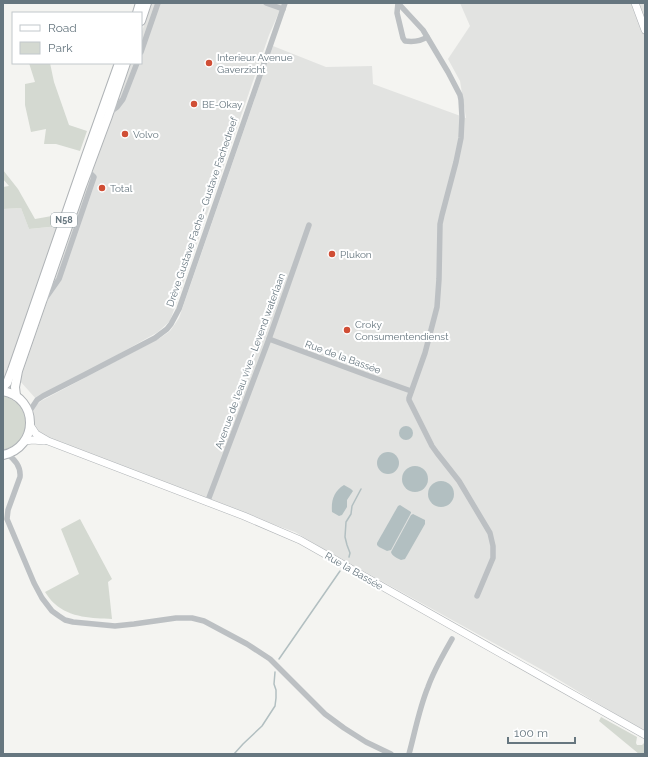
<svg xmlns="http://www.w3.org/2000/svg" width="648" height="757" font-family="Raleway,sans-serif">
<rect width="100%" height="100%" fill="#f4f4f1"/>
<g fill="#e2e3e1">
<polygon points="152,3 283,3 269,35 170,321 158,332 37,400 20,381 97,157 131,63 141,63 141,34"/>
<polygon points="460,3 645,3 645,732 546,672 320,547 295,532 216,504 42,437 35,428 33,414 33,409 35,406 41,401 160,338 170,331 175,324 179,318 273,46 326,67 372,66 373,84 466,118 460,81 448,59 470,26"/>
<polygon points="21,208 29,229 59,226 6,376 3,381 3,209"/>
</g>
<g fill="#d4d9d1">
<polygon points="29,63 50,63 54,82 69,125 87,131 80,151 56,144 44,144 46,129 31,132 25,105 25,84 35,82"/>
<polygon points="3,170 18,189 35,219 63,214 59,226 29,229 21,208 3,209 3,187 9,186 3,179"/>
<path d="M3 396C33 403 33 443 3 450Z"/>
<path d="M80 519 112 579 108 582 112 619C93 618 70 618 55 604 51 601 48 596 45 592L79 574 61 529Z"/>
<polygon points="601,717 637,737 636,743 637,745 642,745 645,742 645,754 639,754 599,721"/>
</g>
<g fill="#b2bfc1">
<circle cx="406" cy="433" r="7"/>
<circle cx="388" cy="463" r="11"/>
<circle cx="415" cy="479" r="13"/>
<circle cx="441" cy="494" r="13"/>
<path d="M344 485 351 489 353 491 347 500V507L342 515 339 516 332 512C331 500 334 491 344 485Z"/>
<polygon points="400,505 411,512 411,513 391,550 387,551 379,547 377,545 377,543 398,506"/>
<path d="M413 514 425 520V524L405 559 401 560C397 558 392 556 391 552L411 515Z"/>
</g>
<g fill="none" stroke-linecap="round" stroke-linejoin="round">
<g stroke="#b2bfc1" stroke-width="1.5">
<polyline points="349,557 350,553 347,545 345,537 346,522 351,514 352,506 361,489"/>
<polyline points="279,659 340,571"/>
<polyline points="234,754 243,744 262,726 275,706 276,698 276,690 274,684 275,672"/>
</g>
<defs>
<g id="major">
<polyline points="635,3 645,30"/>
<polyline points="30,425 36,434 48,441 244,516 300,540 645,735"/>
<polyline points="25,441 33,440 44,441"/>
</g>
<g id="highway">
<polyline points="137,13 140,3"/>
<polyline points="141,21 147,3"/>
<polyline points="3,387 7,383 12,370 86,156 119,63"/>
<path d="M3 391C39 398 39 447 3 455"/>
<polyline points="16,396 15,387 18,371 82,186 108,116 126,63"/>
</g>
</defs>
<use href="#major" stroke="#b0b4b7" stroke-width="8"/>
<use href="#highway" stroke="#afb3b6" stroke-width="10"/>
<g stroke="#bcc0c3" stroke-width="5.5">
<polyline points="266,3 283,9"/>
<polyline points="398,3 423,30 448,72 460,95 461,100 462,117 461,138 456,162 442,215 440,224 439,279 437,307 425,353 409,398 409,400 432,446 437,453 459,481 490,533 493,546 493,558 477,596"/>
<path d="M398 3 397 13 403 38 405 41C412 42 421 41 427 37"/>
<polyline points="141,52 158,3"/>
<polyline points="109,113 117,107 123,99 137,63"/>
<polyline points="45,299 59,279 94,177 88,171"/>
<polyline points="269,339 369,376 411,391"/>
<polyline points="29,412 37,400 43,396 86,374 155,338 167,329 171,324 179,309 285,3"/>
<path d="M7 454C16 460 21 467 20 477L8 510 7 519 34 583 42 598 52 611 59 616 65 620 73 622 115 626 134 624 176 618H192L204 621 247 644 270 659 325 714 344 728 366 742 391 754"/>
<polyline points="207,503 269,339 309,225"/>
<path d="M409 754C415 732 419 709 428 687 434 670 443 655 452 639"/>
</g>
<use href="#major" stroke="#fff" stroke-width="7"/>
<use href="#highway" stroke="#fff" stroke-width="8"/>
</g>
<g fill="#d04e35" stroke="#fff" stroke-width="1.5">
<circle cx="209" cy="63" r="4"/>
<circle cx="194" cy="104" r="4"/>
<circle cx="125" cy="134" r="4"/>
<circle cx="102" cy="188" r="4"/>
<circle cx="332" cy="254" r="4"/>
<circle cx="347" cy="330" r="4"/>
</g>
<g text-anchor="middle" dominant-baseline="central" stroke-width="4" stroke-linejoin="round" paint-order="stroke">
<rect fill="#fff" stroke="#949fa5" stroke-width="1" x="51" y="213" width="26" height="14" rx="3"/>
<g font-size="9" font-weight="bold" fill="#66767f">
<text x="64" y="220">N58</text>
</g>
<g font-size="10" fill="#66767f" stroke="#fff" text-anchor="start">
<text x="217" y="57">Interieur Avenue<tspan x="217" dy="12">Gaverzicht</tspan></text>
<text x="202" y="104">BE-Okay</text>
<text x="133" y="134">Volvo</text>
<text x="110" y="188">Total</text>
<text x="340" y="254">Plukon</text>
<text x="355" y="324">Croky<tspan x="355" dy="12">Consumentendienst</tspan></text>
</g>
<g font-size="10" fill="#66767f" stroke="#fff">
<text transform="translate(202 212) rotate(-71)">Drève Gustave Fache - Gustave Fachedreef</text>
<text transform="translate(343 357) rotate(20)">Rue de la Bassée</text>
<text transform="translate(250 361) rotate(-70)">Avenue de l'eau vive - Levend waterlaan</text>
<text transform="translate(354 571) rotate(30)">Rue la Bassée</text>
</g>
</g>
<rect width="648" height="757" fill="none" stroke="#66767f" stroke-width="8"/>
<rect x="12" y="12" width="130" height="52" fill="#ffffff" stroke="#c2c8cc"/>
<rect x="20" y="25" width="20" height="6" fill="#ffffff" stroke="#c2c8cc"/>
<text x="48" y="32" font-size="12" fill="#66767f">Road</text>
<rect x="20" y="42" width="20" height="12" fill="#d4d9d1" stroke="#c2c8cc"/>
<text x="48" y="52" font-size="12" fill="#66767f">Park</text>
<path d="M508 737v6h67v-6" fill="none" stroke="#66767f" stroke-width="2"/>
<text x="514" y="737" font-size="12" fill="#66767f" stroke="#ffffff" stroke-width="3" paint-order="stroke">100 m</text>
</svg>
